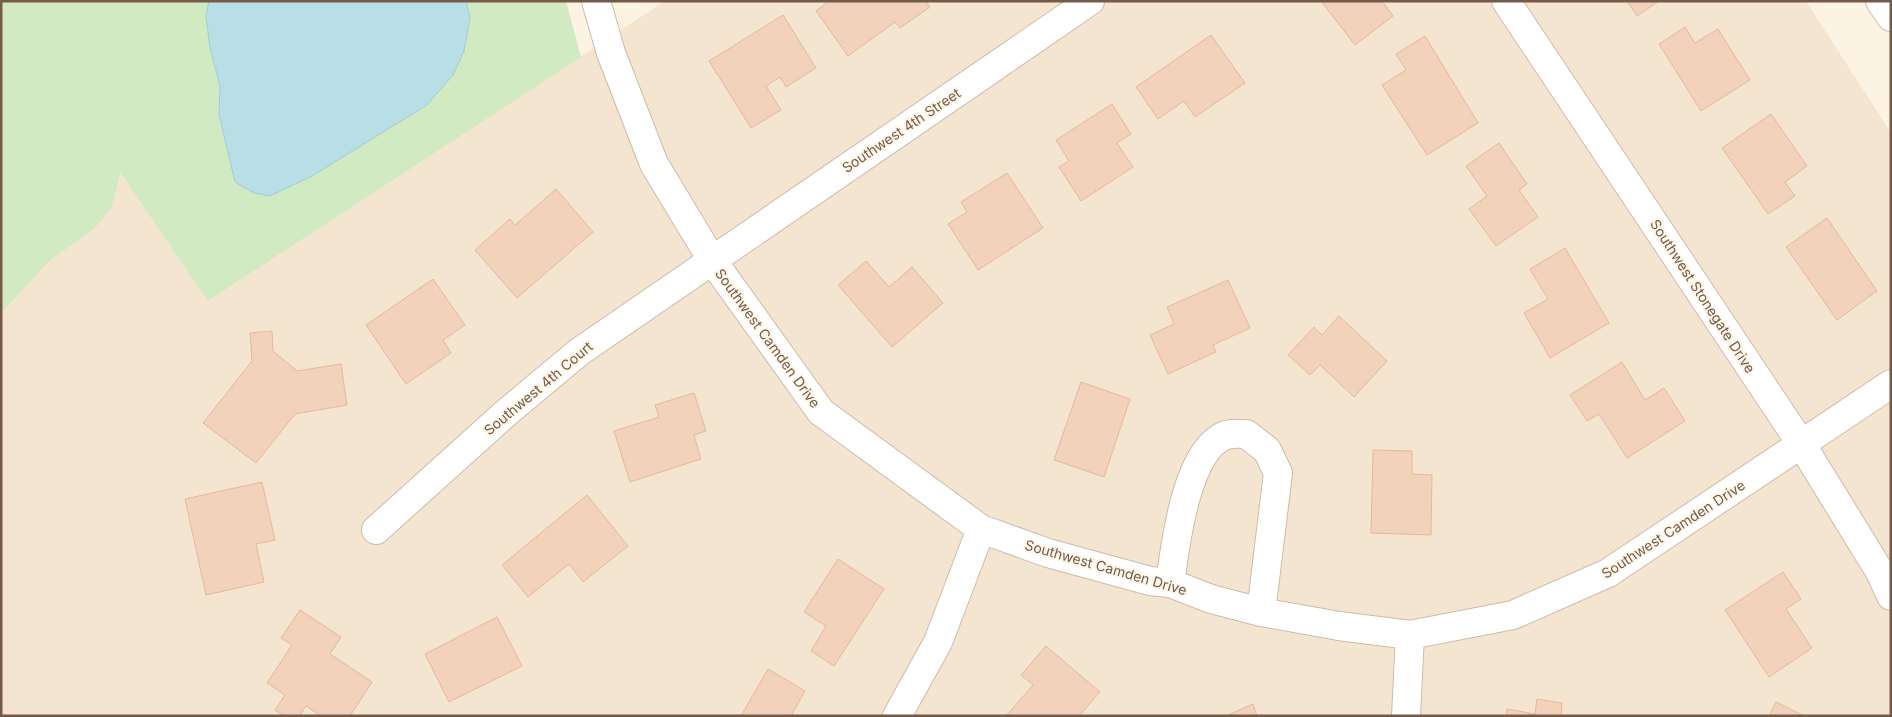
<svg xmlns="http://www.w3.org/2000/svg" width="1892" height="717" font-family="Inter,sans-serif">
<rect width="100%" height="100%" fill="#fcf3e3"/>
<polygon fill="#f4e5d1" points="1,1 74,1 208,301 665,1 1806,1 1891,133 1891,716 1,716"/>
<polygon fill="#d1eac2" points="1,1 566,1 581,57 208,301 120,172 112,207 95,228 49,261 1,313"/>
<polygon fill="#b8dee6" stroke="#9eced8" points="209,1 466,1 470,18 464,51 453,75 427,105 312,176 270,196 254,193 235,182 219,114 220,86 210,48 206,16"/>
<g fill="#f2d2ba" stroke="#e5b99b">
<polygon points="829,1 926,1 930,7 900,28 895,22 848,56 816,11"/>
<polygon points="1321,1 1382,1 1393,16 1355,45"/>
<polygon points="1627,1 1659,1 1637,16"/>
<polygon points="783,15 816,68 786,87 780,77 766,86 781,110 751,128 709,61"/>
<polygon points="1685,27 1695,43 1718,29 1750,80 1701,111 1659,44"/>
<polygon points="1211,35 1245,83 1195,117 1184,101 1158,119 1136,87"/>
<polygon points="1425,36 1478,123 1427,155 1382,85 1406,70 1396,54"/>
<polygon points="1112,104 1131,134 1117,143 1133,167 1081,201 1059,167 1069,161 1056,140"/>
<polygon points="1771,114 1807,166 1785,182 1795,196 1768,214 1722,148"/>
<polygon points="1499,143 1527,184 1519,190 1538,217 1496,246 1469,209 1487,196 1466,166"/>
<polygon points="1007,173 1043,228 978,270 948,224 967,212 961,202"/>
<polygon points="556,189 593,232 517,298 475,250 510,219 515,225"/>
<polygon points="1827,218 1877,291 1837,320 1786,247"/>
<polygon points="1565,248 1609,323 1550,358 1524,313 1548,299 1530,269"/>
<polygon points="866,261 889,287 912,267 943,303 892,347 838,285"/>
<polygon points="433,279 465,325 443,340 451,353 406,384 366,325"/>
<polygon points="1228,280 1250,328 1213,345 1216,352 1168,374 1150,335 1174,324 1167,307"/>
<polygon points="1339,316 1387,361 1354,397 1320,365 1310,375 1288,355 1314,327 1322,335"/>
<polygon points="272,331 273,351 297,371 341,364 347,405 295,414 256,463 203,423 252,361 250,333"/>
<polygon points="1622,362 1645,400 1664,388 1685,421 1627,458 1599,414 1587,421 1570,395"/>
<polygon points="1081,382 1130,399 1104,477 1054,460"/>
<polygon points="694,393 706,431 694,435 701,459 630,482 614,431 659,417 655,405"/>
<polygon points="1373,450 1412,451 1412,474 1432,475 1431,535 1371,533"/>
<polygon points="262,482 275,540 256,544 264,582 206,595 185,499"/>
<polygon points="587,495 628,546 583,582 569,564 528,597 502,565"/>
<polygon points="838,559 884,589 834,666 811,651 826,626 804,612"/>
<polygon points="1783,572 1801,599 1786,609 1812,648 1769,677 1725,610"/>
<polygon points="300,610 341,637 330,654 372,682 350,716 321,716 306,706 299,716 284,716 275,710 285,695 267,683 292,645 281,638"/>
<polygon points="497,617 522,666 449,702 425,654"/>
<polygon points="1046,646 1100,692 1079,716 1006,716 1033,685 1021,675"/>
<polygon points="768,669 805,691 791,716 741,716"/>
<polygon points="1537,699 1562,703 1561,716 1506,716 1507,709 1535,714"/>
<polygon points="1776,702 1804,716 1769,716"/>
<polygon points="1253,704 1257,716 1226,716"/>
</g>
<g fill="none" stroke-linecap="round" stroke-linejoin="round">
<defs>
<g id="street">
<polyline points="596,1 611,53 654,164 712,260 821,412 981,529 1048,553 1150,581 1170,583 1211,599 1261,612 1339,626 1410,635 1513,615 1608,573 1891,384"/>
<polyline points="1506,1 1802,445 1880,572 1891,596"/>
<polyline points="376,530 506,413 579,352 1090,1"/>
<path d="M1170 583C1175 547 1186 449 1226 435 1232 433 1240 434 1246 434L1267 450 1278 473 1261 612"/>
<polyline points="897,716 938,642 981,529"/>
<polyline points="1406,716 1410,635"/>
</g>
<polyline id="secondary" points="1880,1 1891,17"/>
</defs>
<use href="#street" stroke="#cebbaa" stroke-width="30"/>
<use href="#secondary" stroke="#d1bba7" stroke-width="30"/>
<use href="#street" stroke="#fff" stroke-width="28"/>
<use href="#secondary" stroke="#fff" stroke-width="28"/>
</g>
<g text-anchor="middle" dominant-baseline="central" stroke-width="4.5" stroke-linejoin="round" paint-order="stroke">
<g font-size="14" fill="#755a49" stroke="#fff7ea">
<text transform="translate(901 130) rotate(-34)">Southwest 4th Street</text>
<text transform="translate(1703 296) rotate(57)">Southwest Stonegate Drive</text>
<text transform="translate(768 338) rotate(54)">Southwest Camden Drive</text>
<text transform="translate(538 388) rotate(-40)">Southwest 4th Court</text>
<text transform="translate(1673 529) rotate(-33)">Southwest Camden Drive</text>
<text transform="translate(1106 567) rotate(16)">Southwest Camden Drive</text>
</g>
</g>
<rect width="1892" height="717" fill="none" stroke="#755a49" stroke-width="5"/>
</svg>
